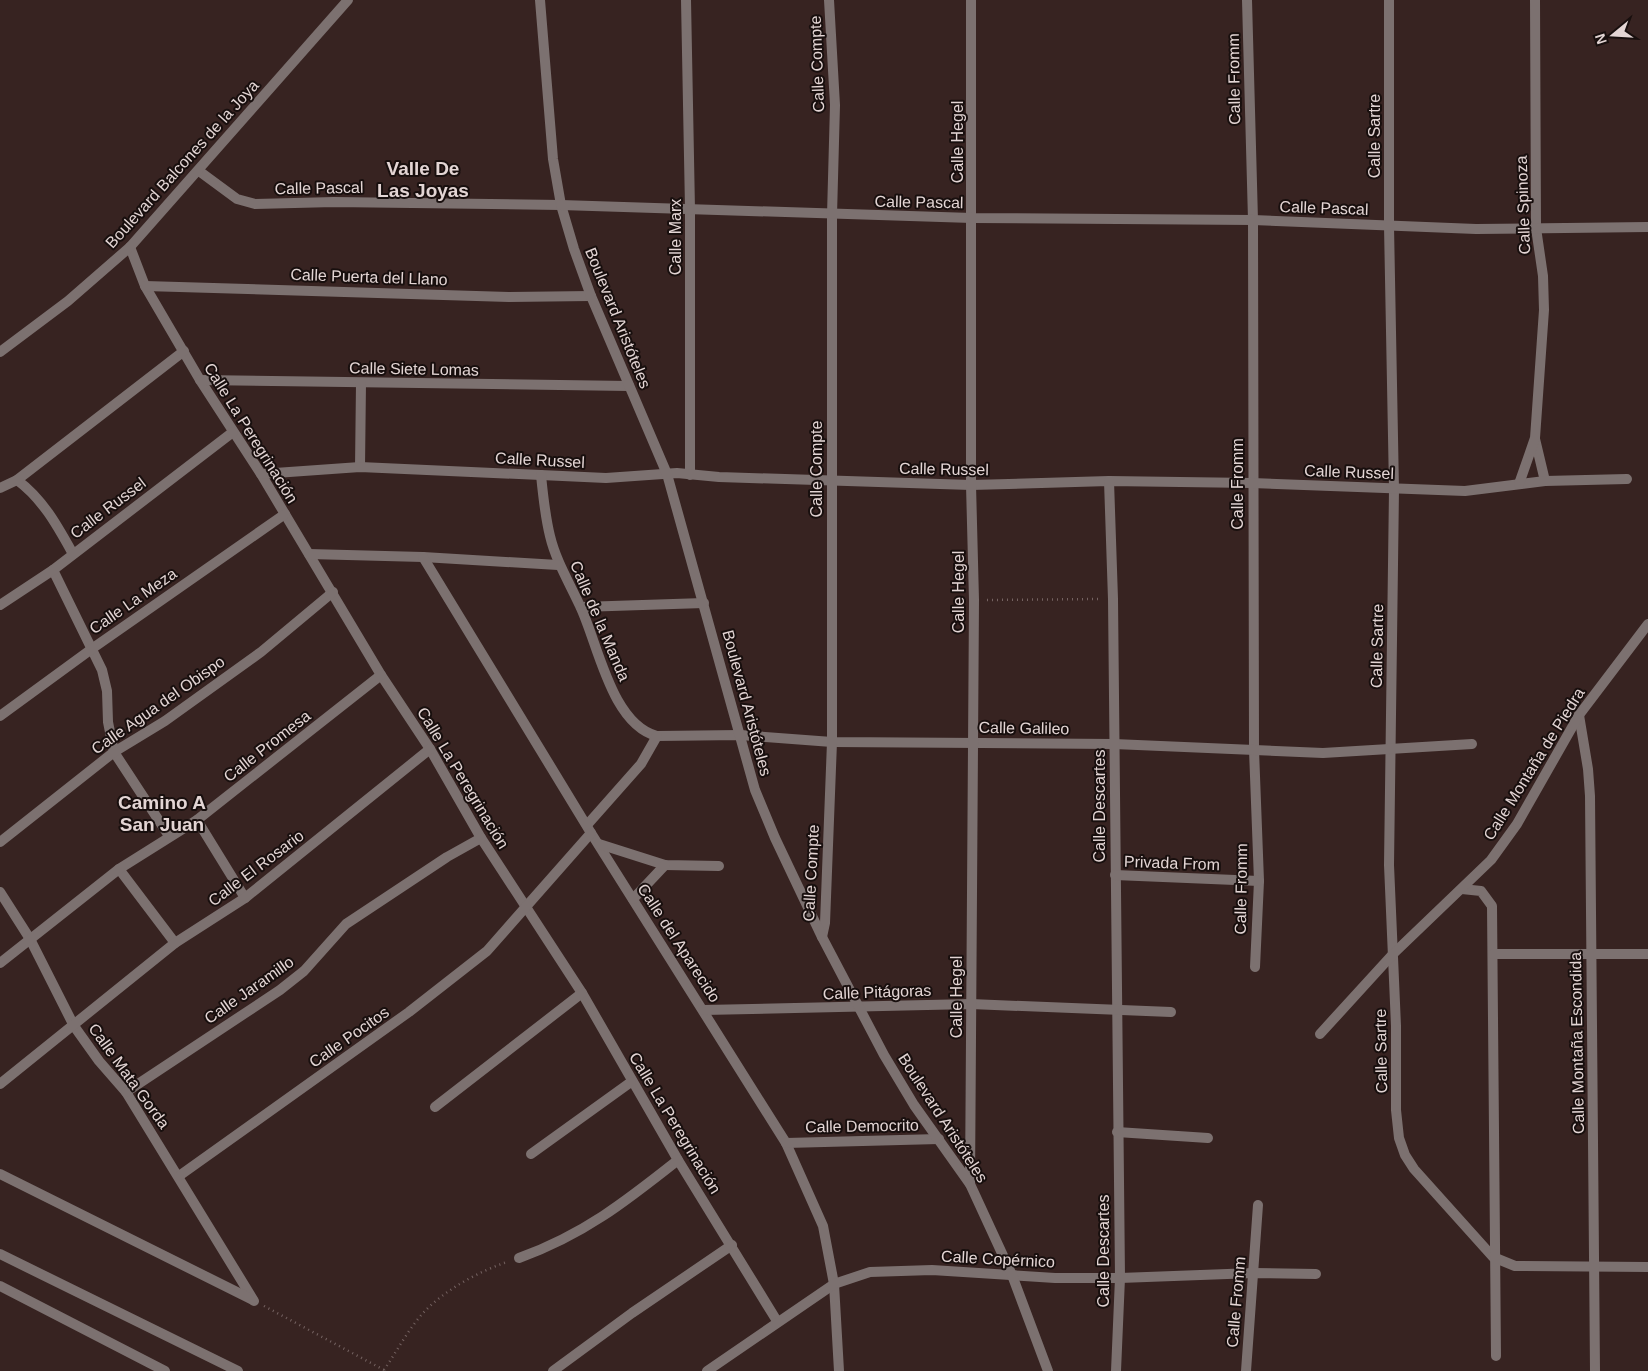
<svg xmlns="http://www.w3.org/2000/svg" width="1648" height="1371" font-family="Helvetica,sans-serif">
<rect width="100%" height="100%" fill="#372321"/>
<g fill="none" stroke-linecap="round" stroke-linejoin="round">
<g stroke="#756362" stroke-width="2.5" stroke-dasharray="1 4" stroke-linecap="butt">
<polyline points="987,600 1101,599"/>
<polyline points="264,1306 386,1371"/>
<path d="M384 1370C397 1351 409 1328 424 1312 446 1289 478 1272 507 1262"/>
</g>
<g stroke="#7c7170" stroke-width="10">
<polyline points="686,0 690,209 690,475"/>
<polyline points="1247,0 1253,220 1254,750 1259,881 1255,967"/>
<polyline points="1389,0 1389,226 1394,489 1389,865 1396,1026 1396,1110 1399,1138 1405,1155 1414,1169 1493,1257 1515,1266 1648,1267"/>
<polyline points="199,171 237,199 255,204 334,202 561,205"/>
<polyline points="130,247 145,286 200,380 261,474 381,675 430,749 481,838 582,993 678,1160 777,1321"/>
<polyline points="145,286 509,297 591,296"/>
<polyline points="0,352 68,301 130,247 348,0"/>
<polyline points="200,380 629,386"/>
<polyline points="1535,439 1545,481"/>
<polyline points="360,467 361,383"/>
<polyline points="261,474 360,467 606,478 677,473 719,477 971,485 1109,481 1252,483 1465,491 1545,481 1627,479"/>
<path d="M541 475C543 495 545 516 550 536 556 561 569 582 580 606 598 643 611 724 657 736L740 735 832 742 1114 744 1323 753 1472 744"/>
<path d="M17 480C43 499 58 527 73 554"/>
<polyline points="1109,481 1113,599 1120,1278 1116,1371"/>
<polyline points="1519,484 1535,438 1544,310 1543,276 1536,228 1535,0"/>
<polyline points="0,488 17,480 184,351"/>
<polyline points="309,554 423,557 558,565"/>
<polyline points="423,557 591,833 786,1143 823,1226 834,1284 839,1371"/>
<polyline points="53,570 102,670 107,691 108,722 114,752 169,836"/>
<polyline points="0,605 53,570 233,432"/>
<polyline points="581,607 704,603"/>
<polyline points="1579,715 1588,769 1590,796 1595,1371"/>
<polyline points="0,716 93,648 285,514"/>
<polyline points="197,820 245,898"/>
<polyline points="587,825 641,764 657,736"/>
<polyline points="0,842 114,752 165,721 261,652 333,592"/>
<polyline points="599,844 665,865 719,866"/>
<polyline points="119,869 175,943"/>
<polyline points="1115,875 1259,881"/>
<polyline points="1462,889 1481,891 1492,906 1496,1356"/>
<polyline points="0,892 30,939 74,1026 99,1061 126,1092 254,1301"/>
<polyline points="633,899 665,865"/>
<polyline points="822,937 825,923 832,742 832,215 835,105 829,0"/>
<polyline points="1493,954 1648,954"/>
<polyline points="0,963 119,869 197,820 381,675"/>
<polyline points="704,1010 971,1004 1171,1012"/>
<polyline points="1320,1034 1393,954 1491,860 1517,824 1579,715 1648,624"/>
<polyline points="0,1084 175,943 245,898 430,749"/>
<polyline points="126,1092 280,990 304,971 346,924 447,857 481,838"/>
<polyline points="435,1107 582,993"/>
<polyline points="1117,1132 1208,1138"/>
<polyline points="786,1143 939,1139"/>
<polyline points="531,1154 631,1082"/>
<polyline points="0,1174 253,1300"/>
<polyline points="179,1176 409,1012 487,951 591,833"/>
<polyline points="970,1184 974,600 971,485 971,0"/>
<polyline points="0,1254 238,1371"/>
<path d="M519 1258C583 1235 625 1202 678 1160"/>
<polyline points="0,1286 165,1371"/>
<polyline points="553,1371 632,1313 732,1245"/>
<polyline points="707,1371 834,1284 870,1272 932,1270 1055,1278 1120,1278 1254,1273 1316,1274"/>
<polyline points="1246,1371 1258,1205"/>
</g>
<g stroke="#7c7170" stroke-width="10">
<polyline points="540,0 553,159 561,205 574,249 591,296 667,474 755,790 775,838 822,937 884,1055 914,1105 970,1184 1012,1275 1048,1371"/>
<polyline points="561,205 972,218 1253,220 1476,229 1648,227"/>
</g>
</g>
<g text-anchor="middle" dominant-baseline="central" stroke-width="4" stroke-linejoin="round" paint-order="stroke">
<g font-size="16" fill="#e3d5d4" stroke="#180f0e">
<text transform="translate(817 64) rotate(-92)">Calle Compte</text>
<text transform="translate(1234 79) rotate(-91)">Calle Fromm</text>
<text transform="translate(1374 136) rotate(-90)">Calle Sartre</text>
<text transform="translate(957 142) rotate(-90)">Calle Hegel</text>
<text transform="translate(182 164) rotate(-48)">Boulevard Balcones de la Joya</text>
<text transform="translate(319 188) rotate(-1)">Calle Pascal</text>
<text transform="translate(919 202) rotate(1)">Calle Pascal</text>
<text transform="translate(1523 205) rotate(-92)">Calle Spinoza</text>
<text transform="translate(1324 208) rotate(2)">Calle Pascal</text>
<text transform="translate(675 237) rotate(-90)">Calle Marx</text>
<text transform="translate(369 277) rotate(2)">Calle Puerta del Llano</text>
<text transform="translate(618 318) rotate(68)">Boulevard Aristóteles</text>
<text transform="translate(414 369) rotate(1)">Calle Siete Lomas</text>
<text transform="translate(251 433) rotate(58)">Calle La Peregrinación</text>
<text transform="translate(540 460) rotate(3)">Calle Russel</text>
<text transform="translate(816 469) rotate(-90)">Calle Compte</text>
<text transform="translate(944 469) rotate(1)">Calle Russel</text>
<text transform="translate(1349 472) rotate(2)">Calle Russel</text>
<text transform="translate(1237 484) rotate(-90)">Calle Fromm</text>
<text transform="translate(108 508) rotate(-37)">Calle Russel</text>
<text transform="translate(958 592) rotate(-90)">Calle Hegel</text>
<text transform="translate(133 601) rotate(-35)">Calle La Meza</text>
<text transform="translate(600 621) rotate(67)">Calle de la Manda</text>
<text transform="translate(1377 646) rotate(-89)">Calle Sartre</text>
<text transform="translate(747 703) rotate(75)">Boulevard Aristóteles</text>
<text transform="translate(158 705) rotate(-35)">Calle Agua del Obispo</text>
<text transform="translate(1024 728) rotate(1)">Calle Galileo</text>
<text transform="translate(267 746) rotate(-38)">Calle Promesa</text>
<text transform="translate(1534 764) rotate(-58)">Calle Montaña de Piedra</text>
<text transform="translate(463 778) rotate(59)">Calle La Peregrinación</text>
<text transform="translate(1099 806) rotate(-90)">Calle Descartes</text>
<text transform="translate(1172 863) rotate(2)">Privada From</text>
<text transform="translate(256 868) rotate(-37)">Calle El Rosario</text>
<text transform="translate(811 873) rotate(-87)">Calle Compte</text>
<text transform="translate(1241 889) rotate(-89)">Calle Fromm</text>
<text transform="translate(679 943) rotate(57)">Calle del Aparecido</text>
<text transform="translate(249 990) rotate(-35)">Calle Jaramillo</text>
<text transform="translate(877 992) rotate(-2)">Calle Pitágoras</text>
<text transform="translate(956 997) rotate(-90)">Calle Hegel</text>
<text transform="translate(349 1037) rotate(-35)">Calle Pocitos</text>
<text transform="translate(1577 1043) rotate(-91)">Calle Montaña Escondida</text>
<text transform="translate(1381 1051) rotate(-91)">Calle Sartre</text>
<text transform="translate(129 1076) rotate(54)">Calle Mata Gorda</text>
<text transform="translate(943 1118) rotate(57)">Boulevard Aristóteles</text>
<text transform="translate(675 1123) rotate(59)">Calle La Peregrinación</text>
<text transform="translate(862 1126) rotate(-1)">Calle Democrito</text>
<text transform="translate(1103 1251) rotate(-90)">Calle Descartes</text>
<text transform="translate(998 1259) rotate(3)">Calle Copérnico</text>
<text transform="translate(1236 1302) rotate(-85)">Calle Fromm</text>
</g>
<g font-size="19" font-weight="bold" fill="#e3d5d4" stroke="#180f0e">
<text x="423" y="168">Valle De<tspan x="423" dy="22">Las Joyas</tspan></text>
<text x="162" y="802">Camino A<tspan x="162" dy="22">San Juan</tspan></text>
</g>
</g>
<g transform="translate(1613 35) rotate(252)" stroke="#180f0e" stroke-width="4" paint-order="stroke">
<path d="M0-4L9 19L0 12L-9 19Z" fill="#e3d5d4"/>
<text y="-8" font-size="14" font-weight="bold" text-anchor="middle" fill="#e3d5d4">N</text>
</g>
</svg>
